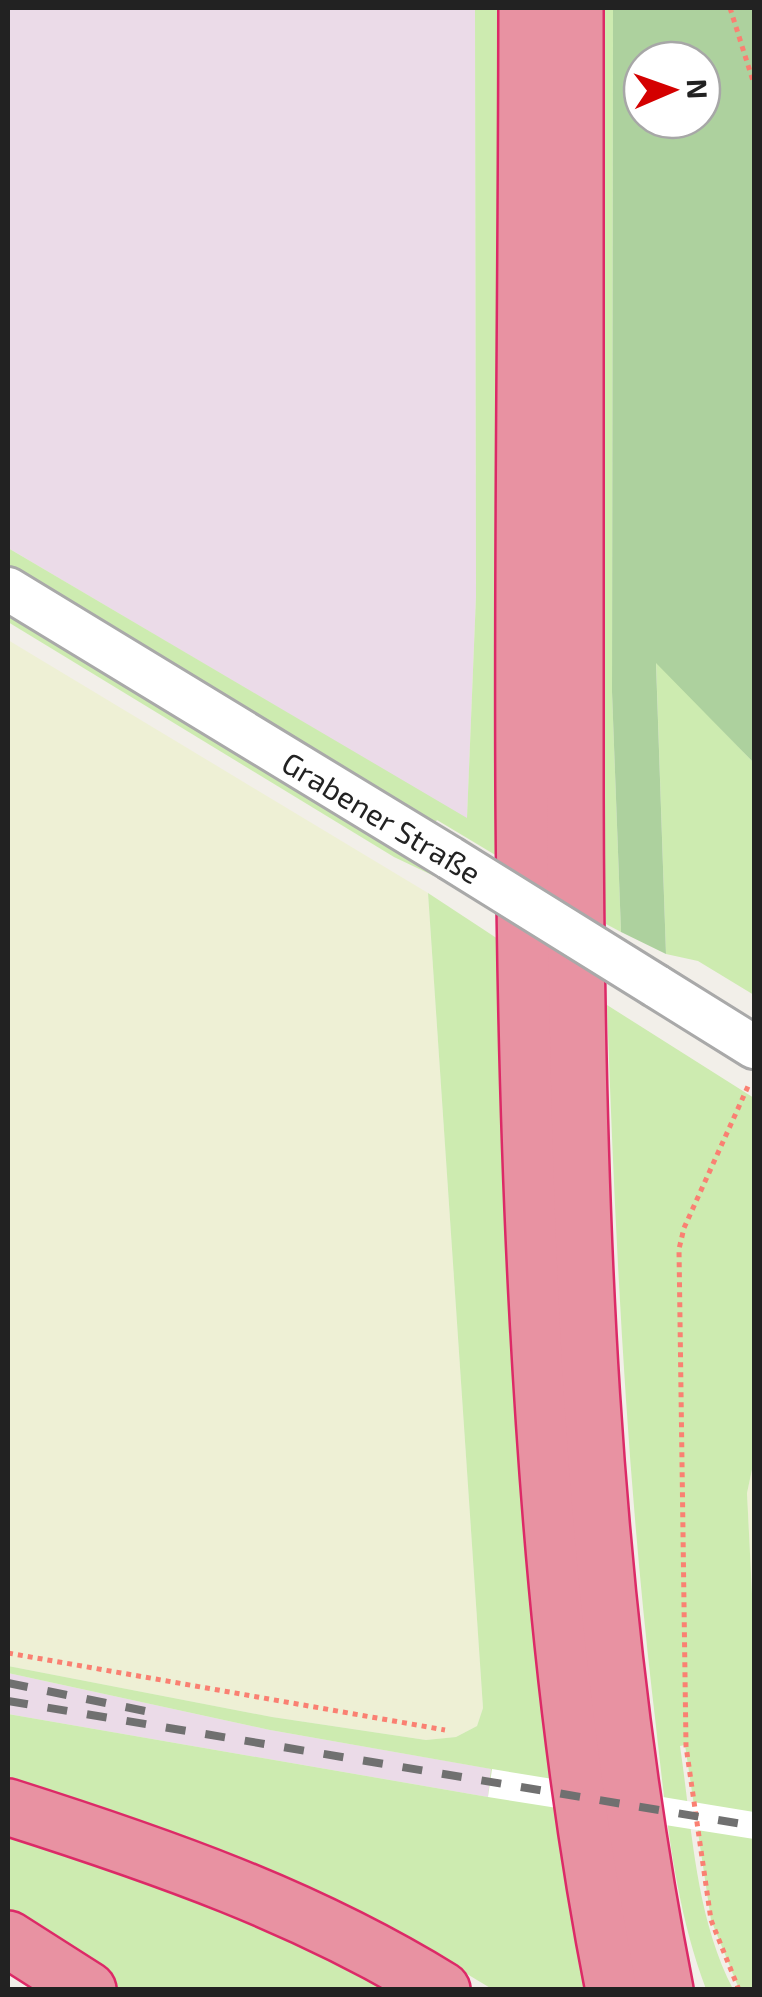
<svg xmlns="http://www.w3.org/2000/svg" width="762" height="1997" font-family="'Exo 2',sans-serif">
<rect width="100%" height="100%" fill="#f2efe9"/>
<g fill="#ebdbe8">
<polygon points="8,8 475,8 476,596 467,819 8,548"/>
<polygon points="8,1673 270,1730 492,1769 488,1797 8,1714"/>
</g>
<g fill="#eef0d5">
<polygon points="8,640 428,893 483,1708 477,1726 456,1737 426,1740 272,1717 8,1666"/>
<polygon points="754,1460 754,1634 747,1493"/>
</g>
<g fill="#cdebb0">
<polygon points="475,8 501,8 497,856 437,820 433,826 8,567 8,548 467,818 476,596"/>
<polygon points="603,8 613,8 612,692 621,932 606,924 601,853"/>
<polygon points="8,609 436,872 434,876 394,857 8,622"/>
<polygon points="656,661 754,763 754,995 698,961 666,954"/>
<path d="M428 893 498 939C508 1291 523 1642 584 1989H492L392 1929 245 1860 100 1807 8 1781V1714L488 1797 491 1769 270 1730 8 1673V1666L272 1717 426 1740 456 1737 477 1726 483 1708Z"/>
<path d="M607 1005 754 1098V1460L747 1493 754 1634V1989H739L711 1920 685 1745 680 1746C692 1826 695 1916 733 1989H706C671 1897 664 1791 652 1692 626 1464 615 1235 607 1005Z"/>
<polygon points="8,1828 107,1854 407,1989 121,1989 8,1919"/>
</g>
<path fill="#add19e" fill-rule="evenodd" d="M613 8H754V763L656 663 666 954 621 932 612 692ZM642 60H702V120H642Z"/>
<polygon fill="#fff" points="492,1769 754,1812 754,1839 488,1797"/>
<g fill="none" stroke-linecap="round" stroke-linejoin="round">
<defs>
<g id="minor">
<polyline points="8,589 450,858"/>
<polyline points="656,986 754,1047"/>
</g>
<g id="highway">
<path d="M527 8C527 437 515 866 537 1295 549 1527 569 1762 614 1990"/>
<path d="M575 8C575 270 574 533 575 796 576 1196 588 1597 665 1990"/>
<path d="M8 1807C159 1855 306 1906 442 1990"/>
<polyline points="8,1939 88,1990"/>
</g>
</defs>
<use href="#minor" stroke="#a9a9a9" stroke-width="48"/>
<use href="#highway" stroke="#dc2a67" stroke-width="60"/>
<g stroke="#fa8072" stroke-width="5" stroke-dasharray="5 5" stroke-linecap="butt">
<polyline points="730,8 754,84"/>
<polyline points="8,1653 445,1730"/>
<polyline points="739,1990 711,1920 686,1746 679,1249 684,1228 750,1082"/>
</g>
<use href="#minor" stroke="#fff" stroke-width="42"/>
<use href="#highway" stroke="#e892a2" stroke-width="55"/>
<g stroke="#707070" stroke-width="8" stroke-dasharray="20 20" stroke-linecap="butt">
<polyline points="8,1683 145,1711"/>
<polyline points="8,1701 754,1826"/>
</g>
<defs>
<polyline id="minor-bridge" points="450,858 656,986"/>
</defs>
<use href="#minor-bridge" stroke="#a9a9a9" stroke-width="48" stroke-linecap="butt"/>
<use href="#minor-bridge" stroke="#fff" stroke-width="42"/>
</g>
<g text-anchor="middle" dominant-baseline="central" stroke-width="8" stroke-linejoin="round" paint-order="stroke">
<g font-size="30" fill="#222" stroke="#fff">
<text transform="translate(382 817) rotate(31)">Grabener Straße</text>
</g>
</g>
<rect width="762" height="1997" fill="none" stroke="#222222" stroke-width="20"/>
<g transform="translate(672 90) rotate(88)"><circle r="48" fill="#ffffff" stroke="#a7a7a7" stroke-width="2.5"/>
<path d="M0-8L18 38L0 25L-18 38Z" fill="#d40000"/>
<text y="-15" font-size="28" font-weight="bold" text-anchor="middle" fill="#222222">N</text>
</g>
</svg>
